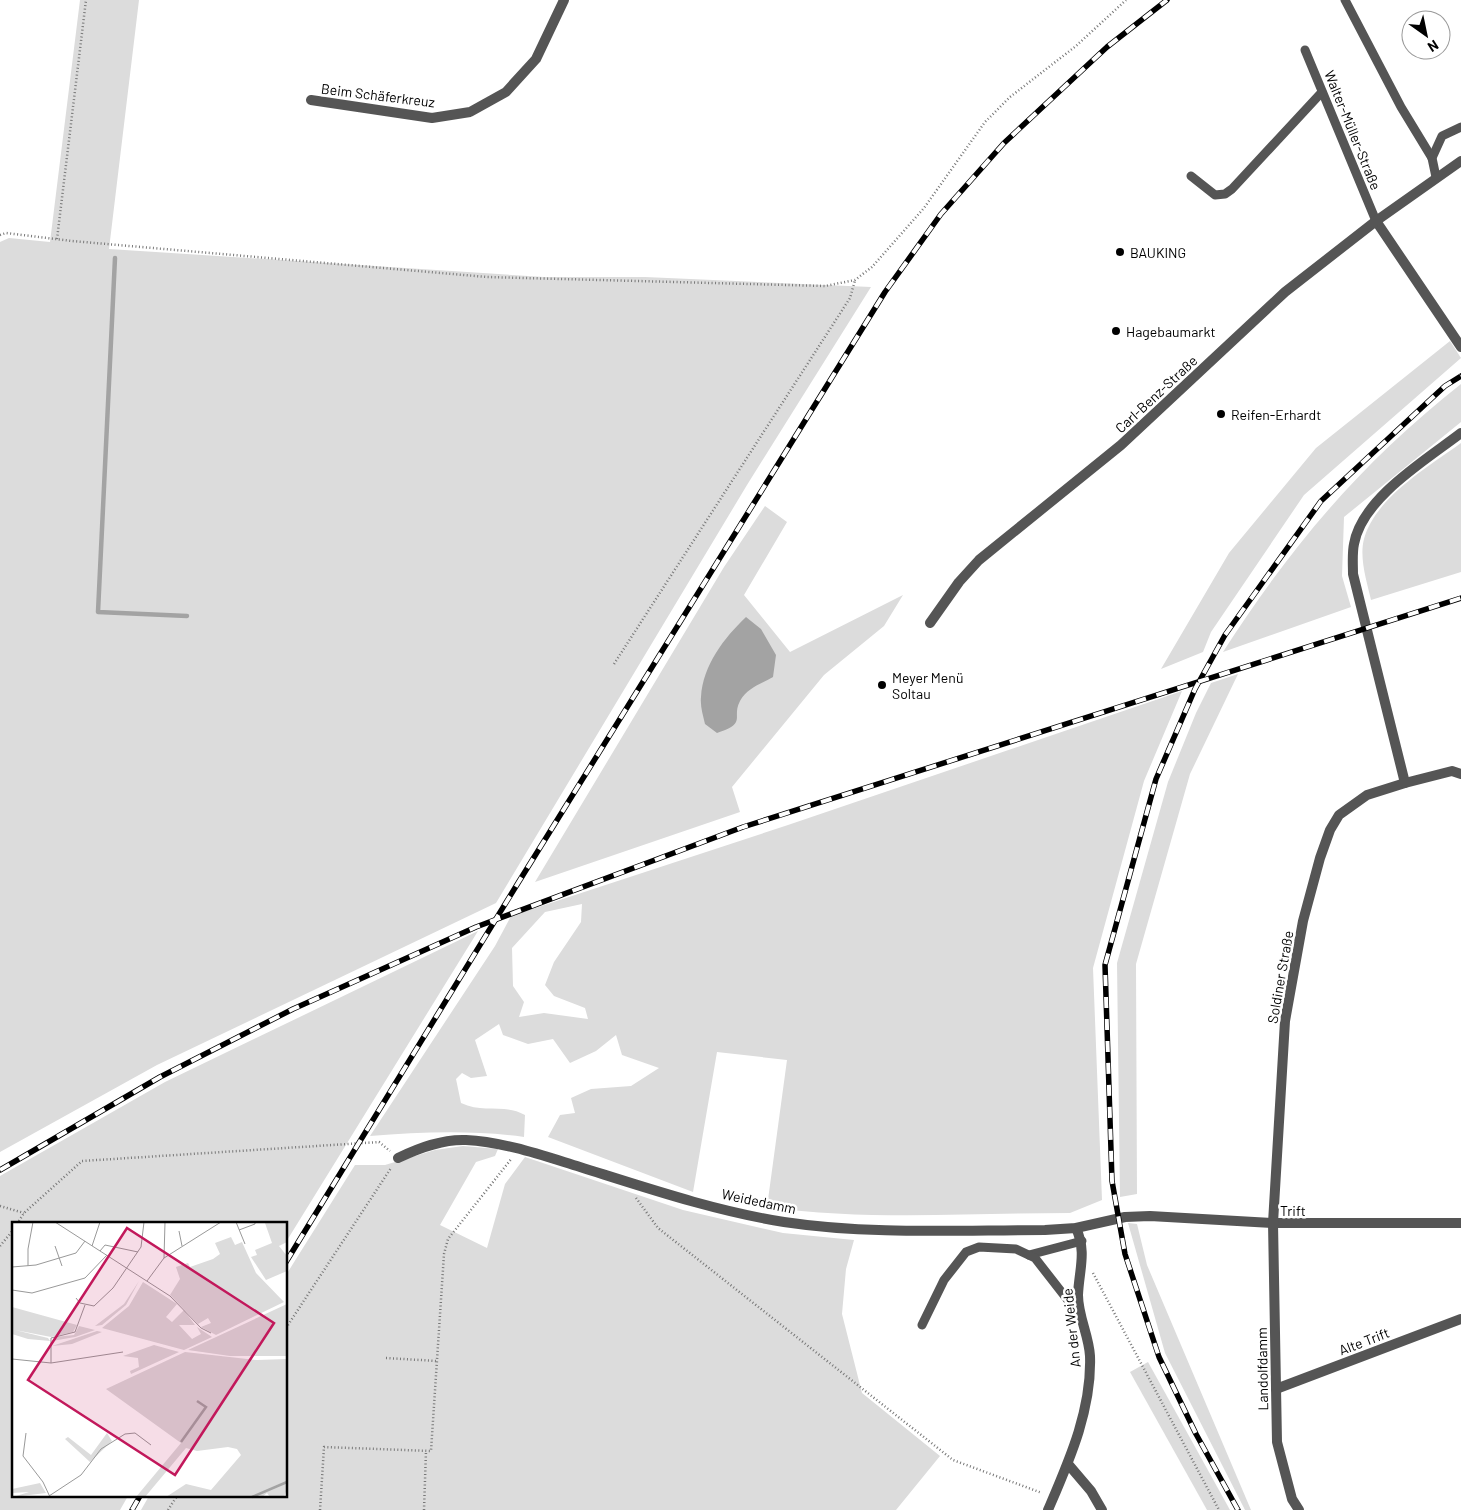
<svg xmlns="http://www.w3.org/2000/svg" width="1461" height="1510" font-family="Barlow,sans-serif">
<rect width="100%" height="100%" fill="#fff"/>
<g fill="#dcdcdc" fill-rule="evenodd">
<polygon points="80,0 139,0 109,249 544,277 645,277 871,287 747,485 496,903 157,1065 0,1152 0,242 9,238 50,242"/>
<polygon points="1450,341 1461,358 1304,495 1211,632 1203,652 1161,669 1229,553 1316,448"/>
<path d="M1461 384V422L1344 517 1342 576 1351 607 1223 652C1291 546 1362 462 1461 384Z"/>
<path d="M1461 443V572L1371 600C1367 582 1359 558 1364 539 1375 498 1428 467 1461 443Z"/>
<polygon points="765,506 787,522 744,595 790,652 903,595 884,626 824,675 732,787 740,812 535,882 724,567"/>
<polygon points="1238,674 1190,774 1136,964 1137,1194 1120,1197 1117,963 1168,782 1196,713 1211,683"/>
<path d="M1182 691 1144 781 1093 968 1102 1200 1070 1213C972 1213 864 1221 767 1207L787 1060 717 1052 693 1192 548 1137 560 1115 575 1113 571 1098 591 1089 631 1086 659 1068 622 1055 616 1035 596 1051 570 1063 553 1039 528 1044 503 1035 499 1024 475 1040 487 1076 471 1078 462 1073 456 1079 461 1103C484 1114 504 1103 525 1115L524 1137C472 1130 422 1132 370 1136L495 946 511 916 788 825ZM582 904 581 922 554 962 545 985 554 996 585 1008 588 1019 544 1013 519 1017 524 1002 513 986 512 948 545 912Z"/>
<polygon points="478,931 286,1242 286,1224 14,1224 14,1496 128,1496 120,1510 0,1510 0,1176 165,1082"/>
<polygon points="463,1146 498,1149 495,1156 476,1162 440,1225 487,1248 505,1184 525,1157 683,1210 783,1233 854,1240 846,1269 842,1314 862,1393 940,1456 896,1510 141,1510 149,1496 286,1496 286,1275 355,1165 385,1165 435,1150"/>
<polygon points="1128,1223 1137,1224 1147,1265 1251,1510 1245,1510 1165,1353"/>
<polygon points="1148,1362 1230,1510 1207,1510 1130,1372"/>
</g>
<path fill="#a3a3a3" d="M746 617 761 629 776 655 773 677C761 684 747 688 740 701 731 718 748 723 717 733L705 724C703 715 700 706 701 697 703 665 724 638 746 617Z"/>
<g fill="none" stroke-linecap="round" stroke-linejoin="round">
<polyline stroke="#a3a3a3" stroke-width="4.5" points="115,258 98,612 187,616"/>
<g stroke="#777" stroke-width="2.5" stroke-dasharray="1 2.5" stroke-linecap="butt">
<polyline points="0,235 6,233 72,241 487,277 825,286 855,280 872,267 924,208 985,122 1010,97 1076,46 1126,0"/>
<polyline points="57,239 86,0"/>
<polyline points="614,664 850,298 855,280"/>
<polyline points="636,1198 658,1228 953,1460 1042,1493"/>
<polyline points="0,1206 24,1213"/>
<polyline points="17,1224 24,1213 82,1161 379,1142 390,1151"/>
<polyline points="0,1246 14,1229"/>
<polyline points="1093,1273 1219,1510"/>
<polyline points="286,1328 391,1168"/>
<polyline points="386,1358 437,1361"/>
<polyline points="168,1510 177,1496"/>
<polyline points="320,1510 324,1447 431,1451 444,1254 448,1239 512,1158"/>
<polyline points="424,1510 426,1451"/>
</g>
<g stroke="#555" stroke-width="9">
<polyline points="1345,0 1401,107 1432,158"/>
<polyline points="1305,50 1376,221"/>
<polyline points="1191,176 1215,195 1225,194 1232,189 1322,92"/>
<polyline points="1436,177 1432,158 1442,136 1461,127"/>
<polyline points="1029,1255 1082,1241"/>
<polyline points="922,1325 944,1280 966,1252 979,1247 1016,1249 1035,1258 1081,1317"/>
</g>
<g stroke="#555" stroke-width="10">
<polyline points="311,100 432,118 470,112 506,92 536,59 564,0"/>
<polyline points="1376,221 1461,347"/>
<polyline points="930,623 959,582 979,560 1121,445 1285,292 1376,221 1461,161"/>
<path d="M1405 783 1353 574C1353 565 1352 553 1354 544 1362 498 1426 460 1461 433"/>
<path d="M398 1158C419 1148 442 1139 466 1140 505 1142 544 1156 580 1167 647 1188 715 1211 784 1222 870 1235 958 1230 1045 1230L1076 1228 1125 1217 1150 1216 1273 1223H1461"/>
<polyline points="1276,1389 1461,1319"/>
<polyline points="1068,1464 1091,1491 1102,1510"/>
<path d="M1048 1510C1069 1461 1092 1410 1090 1356 1089 1336 1078 1316 1078 1295 1079 1270 1087 1252 1076 1228"/>
<polyline points="1299,1510 1292,1499 1277,1442 1273,1223 1285,1021 1303,921 1320,858 1330,830 1339,815 1367,795 1405,783 1452,771 1461,774"/>
</g>
<defs>
<g id="rail">
<polyline points="0,1170 160,1077 293,1009 476,927 743,827 1461,598"/>
<polyline points="286,1262 518,883 885,292 941,214 1004,143 1107,47 1167,0"/>
<polyline points="132,1510 140,1496"/>
<polyline points="1238,1510 1196,1434 1159,1357 1125,1254 1112,1181 1105,965 1156,779 1195,689 1225,635 1321,501 1445,386 1461,376"/>
</g>
</defs>
<use href="#rail" stroke="#000" stroke-width="5.5"/>
<use href="#rail" stroke="#fff" stroke-width="4" stroke-dasharray="11" stroke-linecap="butt"/>
</g>
<g fill="#000" stroke="#fff" stroke-width="2">
<circle cx="1120" cy="252" r="5"/>
<circle cx="1116" cy="331" r="5"/>
<circle cx="1221" cy="414" r="5"/>
<circle cx="882" cy="685" r="5"/>
</g>
<g text-anchor="middle" dominant-baseline="central" stroke-width="5" stroke-linejoin="round" paint-order="stroke">
<g font-size="14" fill="#000" stroke="#fff">
<text transform="translate(378 95) rotate(7)">Beim Schäferkreuz</text>
<text transform="translate(1353 130) rotate(68)">Walter-Müller-Straße</text>
<text transform="translate(1156 394) rotate(-43)">Carl-Benz-Straße</text>
<text transform="translate(1280 977) rotate(-80)">Soldiner Straße</text>
<text transform="translate(759 1201) rotate(12)">Weidedamm</text>
<text x="1293" y="1210">Trift</text>
<text transform="translate(1071 1328) rotate(-96)">An der Weide</text>
<text transform="translate(1364 1341) rotate(-21)">Alte Trift</text>
<text transform="translate(1262 1369) rotate(-91)">Landolfdamm</text>
</g>
<g font-size="14" fill="#000" stroke="#fff" text-anchor="start">
<text x="1130" y="252">BAUKING</text>
<text x="1126" y="331">Hagebaumarkt</text>
<text x="1231" y="414">Reifen-Erhardt</text>
<text x="892" y="677">Meyer Menü<tspan x="892" dy="16">Soltau</tspan></text>
</g>
</g>
<g transform="translate(12 1222)">
<rect width="275" height="275" fill="#fff"/>
<path d="M275 0V20L267 24 275 34V49L254 58 239 35 245 33 243 28 260 21 253 1ZM219 15 223 23 230 20 244 51 272 80 204 113 189 105 199 101 196 96 186 102 158 73 168 57 164 45 176 41 178 45 201 37 208 32 203 21ZM127 59 114 83 90 103 83 104 112 82ZM131 60 165 82 154 95 160 100 172 88 183 103H167L180 117 189 112 185 105 200 115 172 128 90 106 117 84ZM275 82V134H218L176 128ZM0 85 65 103 61 110 39 115 3 108 36 116 38 119 16 117 0 112ZM67 104 83 108 63 115 40 119 44 115 62 113ZM85 109 90 110 60 122 40 124ZM142 123 167 130 119 152 118 149 127 145 126 136 111 134ZM173 130 245 138 275 137V267L272 275H258L255 271 250 275H154L174 262 199 268 229 233 225 227 216 225 185 229 174 226 133 275H124L169 221 94 167ZM95 211 100 219 78 240 53 217 56 215 79 233ZM28 261 34 271 1 275 17 270 0 271V267Z" fill="#dcdcdc"/>
<path fill="none" stroke="#a3a3a3" stroke-width="2.5" d="M169 220 194 185 185 179M240 275 275 260"/>
<path fill="none" stroke="#999" stroke-width="1" d="M43 0 158 74 189 106 199 111M224 0 233 22M227 8 243 2V0M167 9 170 24M43 24 50 44M80 24 88 0M88 29 93 23 126 30M152 36 153 0M16 44V27L21 0M0 45 24 43 64 31 73 19M135 59 152 36 209 0M0 68 20 71 73 56 95 33M64 76 68 81 82 84 101 66 129 25 132 0M0 137 39 141 111 130M39 141V116L63 110 73 83M14 211 11 234 31 260 38 275M37 274 69 253 89 227 113 212 123 211 139 223"/>
<path fill="#c2185b" fill-opacity="0.15" stroke="#c2185b" stroke-width="2.5" d="M115 6 262 101 163 253 16 158Z"/>
<rect width="275" height="275" fill="none" stroke="#000" stroke-width="2.5"/>
</g>
<g transform="translate(1426 35) rotate(147)"><circle r="24" fill="#ffffff" stroke="#999999"/>
<path d="M0-4L9 19L0 12L-9 19Z" fill="#000000"/>
<text y="-8" font-size="14" font-weight="bold" text-anchor="middle" fill="#000000">N</text>
</g>
</svg>
